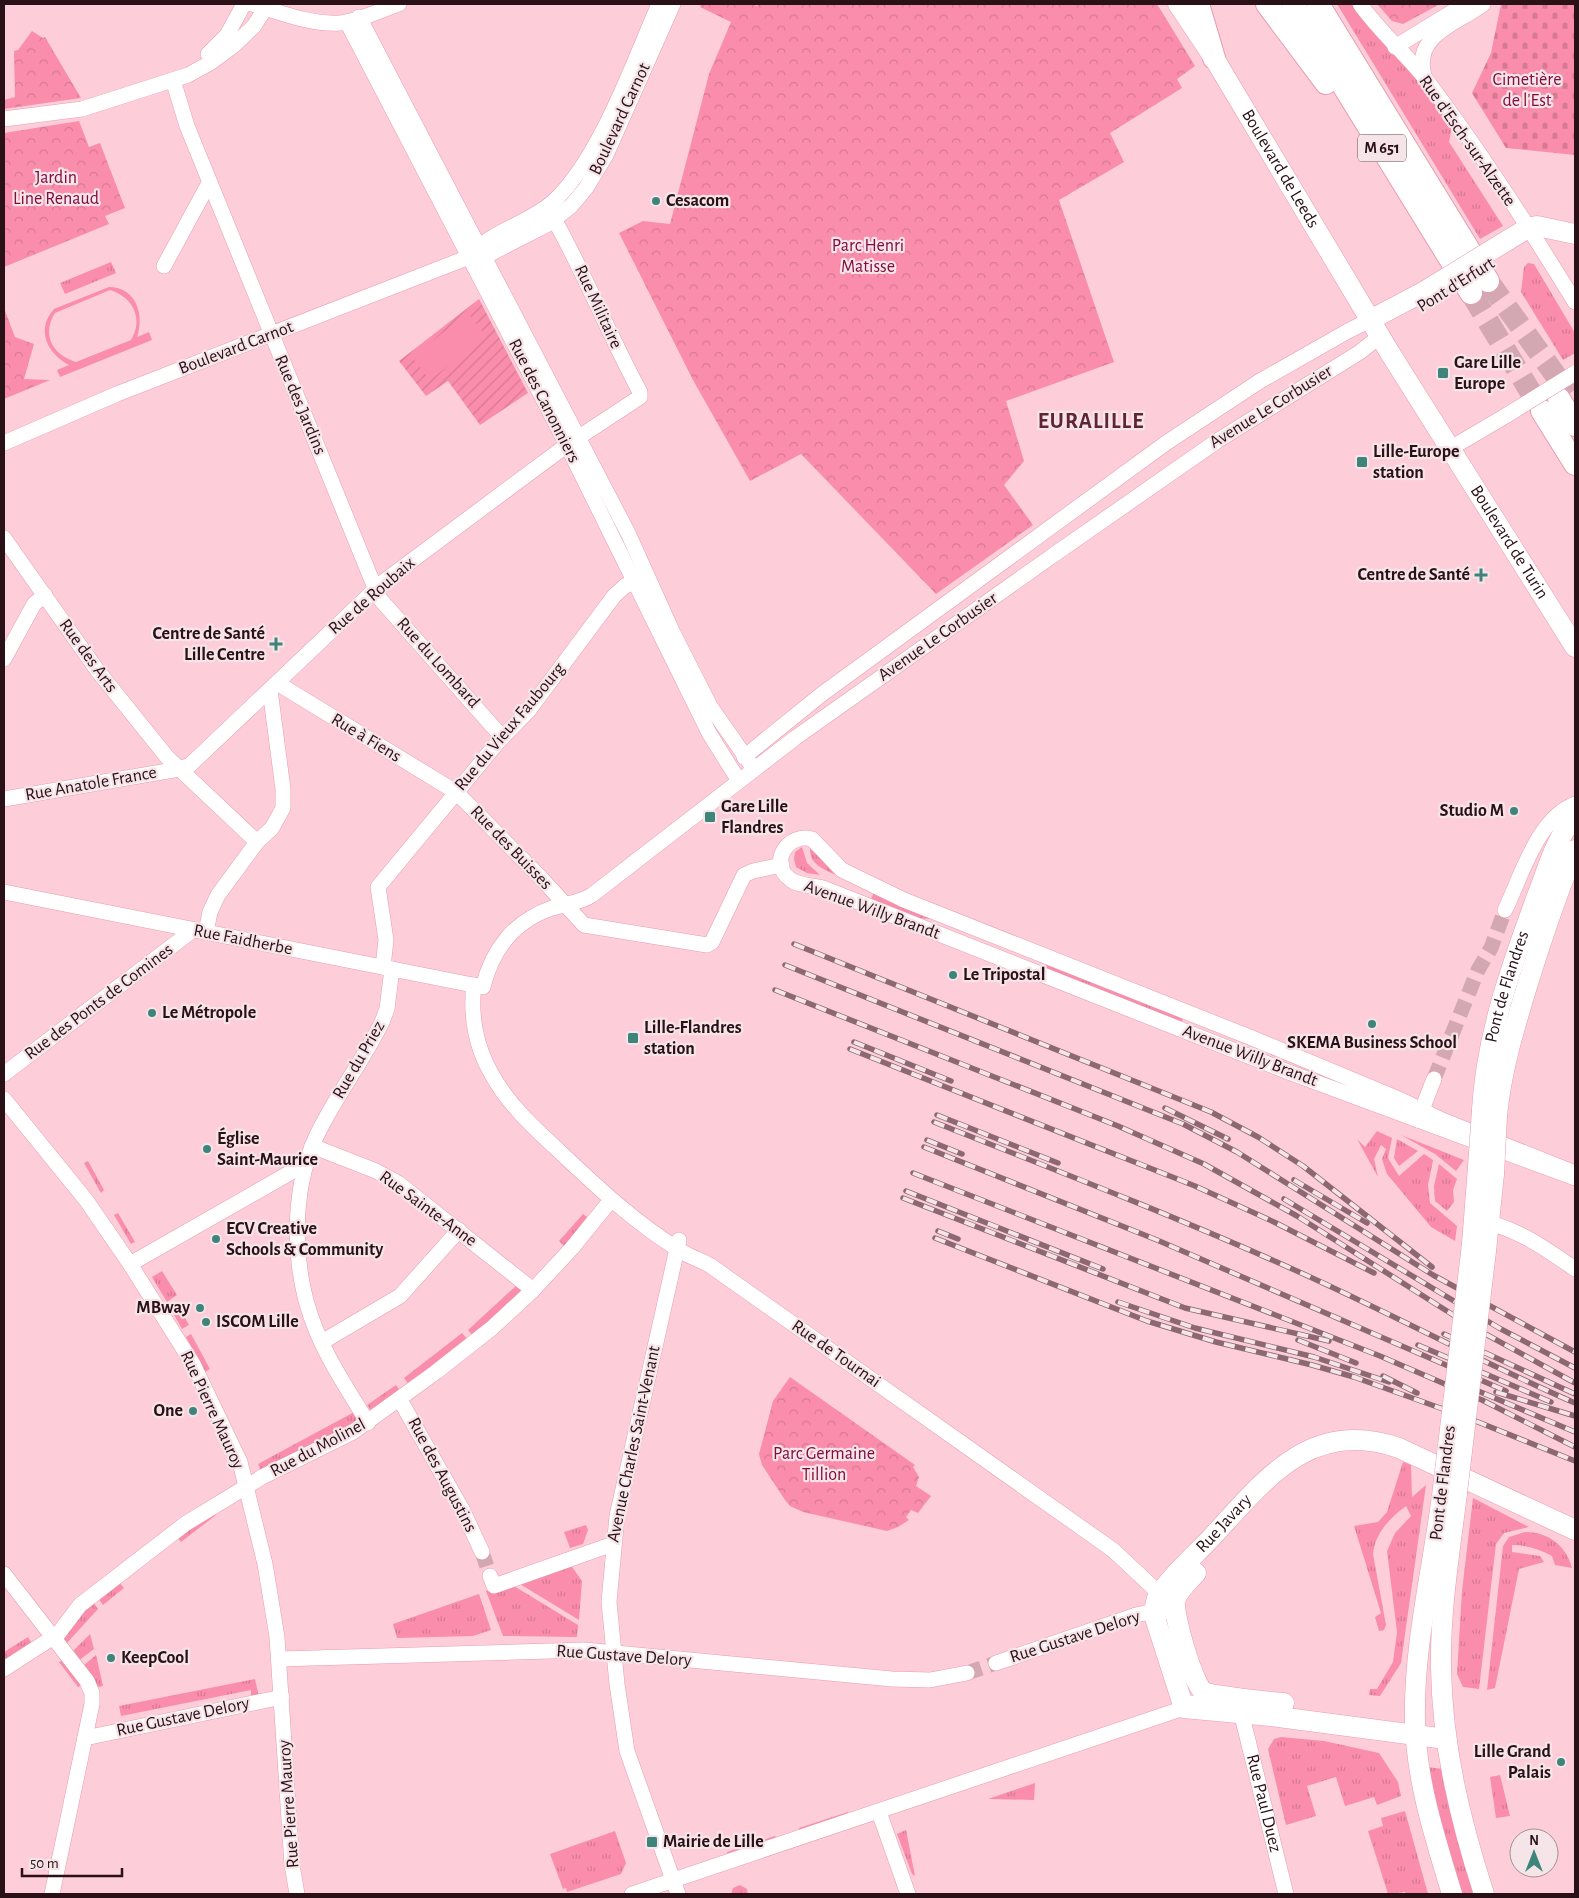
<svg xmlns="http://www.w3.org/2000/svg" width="1579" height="1898" font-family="'Alegreya Sans',sans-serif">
<defs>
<pattern id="grass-tufts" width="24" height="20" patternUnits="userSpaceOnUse" patternTransform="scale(1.25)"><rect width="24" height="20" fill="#fa8dab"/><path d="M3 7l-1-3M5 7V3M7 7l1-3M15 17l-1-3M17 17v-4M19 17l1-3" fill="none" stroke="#d67992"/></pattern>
<pattern id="cemetery-stones" width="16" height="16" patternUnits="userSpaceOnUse" patternTransform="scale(1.25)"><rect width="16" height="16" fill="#fa8dab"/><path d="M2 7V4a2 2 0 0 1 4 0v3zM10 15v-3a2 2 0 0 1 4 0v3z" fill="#d67992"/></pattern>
<pattern id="park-crowns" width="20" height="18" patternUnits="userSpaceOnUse" patternTransform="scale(1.25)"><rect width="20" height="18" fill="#fa8dab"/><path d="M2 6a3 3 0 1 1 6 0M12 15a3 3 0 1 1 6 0" fill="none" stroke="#d67992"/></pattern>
<pattern id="garden-furrows" width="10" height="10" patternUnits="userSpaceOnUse" patternTransform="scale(1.25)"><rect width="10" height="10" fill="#fa8dab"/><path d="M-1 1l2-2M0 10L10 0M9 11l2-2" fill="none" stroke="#d67992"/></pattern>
</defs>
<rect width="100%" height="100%" fill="#fdced9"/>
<g fill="url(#grass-tufts)">
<polygon points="1337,4 1353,4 1362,18 1422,86 1452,126 1449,142 1503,226 1480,239"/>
<polygon points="111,262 116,273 65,294 60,283"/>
<polygon points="1528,263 1534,264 1575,333 1575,353 1563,360 1521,292 1524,267"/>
<polygon points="802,847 807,863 820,875 807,873 796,867 794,859 795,852"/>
<path d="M810 848C820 856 826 867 836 875 823 869 809 864 810 848Z"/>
<polygon points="875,889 934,919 916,918 870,902"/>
<polygon points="1045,963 1183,1018 1181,1025 1043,970"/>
<polygon points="1377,1131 1392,1138 1388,1158 1399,1176 1424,1154 1433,1160 1428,1185 1430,1203 1457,1226 1455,1241 1431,1227 1387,1174 1382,1159 1386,1149 1381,1145 1374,1159 1378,1177 1357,1139 1365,1147"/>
<polygon points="1401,1135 1464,1160 1456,1171 1435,1154"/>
<polygon points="1397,1139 1418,1151 1399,1166 1394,1158"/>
<polygon points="88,1161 104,1190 101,1193 84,1163"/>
<polygon points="1439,1164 1457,1179 1453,1190 1454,1202 1447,1211 1435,1201 1434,1186"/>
<polygon points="118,1213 135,1242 131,1244 114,1215"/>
<polygon points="583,1214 587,1217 565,1247 559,1241"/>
<polygon points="162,1271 177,1295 167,1302 152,1277"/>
<polygon points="518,1284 524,1290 473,1336 468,1330"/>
<polygon points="179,1307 189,1325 182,1329 172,1311"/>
<polygon points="462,1333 468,1340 409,1385 404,1378"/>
<polygon points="191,1334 210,1369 205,1372 186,1337"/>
<polygon points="396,1385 401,1392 372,1412 367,1405"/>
<polygon points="356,1411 358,1415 356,1421 261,1471 258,1464"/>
<path d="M1403 1462 1411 1465 1412 1497 1426 1485 1401 1663 1380 1696 1369 1695 1370 1689H1377L1393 1662 1397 1632 1387 1551 1395 1533 1411 1516 1406 1506C1390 1518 1375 1533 1373 1554L1386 1625 1384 1630 1379 1631 1375 1617 1381 1613 1354 1526 1378 1522 1387 1512Z"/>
<polygon points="1473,1498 1529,1527 1504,1533 1496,1544 1479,1689 1463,1687 1457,1674 1462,1591"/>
<polygon points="213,1512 216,1515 181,1542 176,1536"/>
<polygon points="586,1525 588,1530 583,1544 570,1548 564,1532"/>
<path d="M1525 1532C1548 1532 1566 1545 1572 1568L1555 1565 1552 1556C1539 1549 1526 1545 1512 1545V1552L1540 1556 1544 1562 1519 1569 1495 1688 1487 1690 1503 1546 1509 1537Z"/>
<polygon points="570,1564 582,1581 579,1620 515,1581"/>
<polygon points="118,1581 124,1588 103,1605 98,1598"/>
<polygon points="509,1583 578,1625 577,1637 503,1636 486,1591"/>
<polygon points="479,1594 491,1630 473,1636 397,1638 393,1624"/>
<polygon points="93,1602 98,1609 66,1644 62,1639 78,1616"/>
<polygon points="90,1634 94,1649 78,1661 72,1652"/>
<polygon points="28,1637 32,1644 4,1662 4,1652"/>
<polygon points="96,1655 103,1686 98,1687 83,1666"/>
<polygon points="63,1660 82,1685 78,1687 59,1662"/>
<polygon points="255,1679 259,1697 251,1698 251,1690 121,1716 119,1706"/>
<polygon points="1281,1737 1324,1741 1379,1753 1398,1782 1401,1796 1377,1805 1374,1797 1345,1806 1336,1777 1307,1786 1316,1816 1286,1825 1268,1749 1274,1739"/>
<polygon points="1426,1767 1444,1769 1478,1894 1459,1894"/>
<polygon points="1500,1775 1510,1816 1496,1818 1490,1777"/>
<polygon points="1035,1783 1034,1800 988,1799"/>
<polygon points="1405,1811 1428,1894 1406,1894 1405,1892 1388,1894 1368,1831 1383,1826 1381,1818"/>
<polygon points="848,1812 849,1815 800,1831 799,1828"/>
<polygon points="906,1830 915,1876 912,1874 897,1834"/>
<polygon points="615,1831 626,1863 621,1874 567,1892 566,1888 563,1889 550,1854"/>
<polygon points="775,1836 777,1839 728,1855 727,1852"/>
<polygon points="740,1885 747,1889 748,1894 731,1894 733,1888"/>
</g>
<polygon fill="url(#cemetery-stones)" points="1501,4 1575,4 1575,155 1506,148 1472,93 1491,53"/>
<g fill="url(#park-crowns)">
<polygon points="701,4 753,4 757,6 758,4 1157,4 1195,66 1177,79 1182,88 1110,133 1124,162 1059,200 1114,362 1006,401 1024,461 1004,485 1033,525 936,594 801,454 750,481 693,380 619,233 643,221 670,224 709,74 731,22 700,7"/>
<polygon points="1377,4 1440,4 1403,24 1392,21"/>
<polygon points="32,31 43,38 45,37 81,98 4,109 4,100 15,97 14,51 18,50"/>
<polygon points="79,121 89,147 100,143 125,208 105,216 109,224 4,267 4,133"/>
<polygon points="4,308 15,337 34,344 24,379 50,380 4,399"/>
<polygon points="790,1377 915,1465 913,1467 919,1477 916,1486 931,1496 918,1513 911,1510 906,1517 909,1520 898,1527 887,1531 803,1512 790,1506 785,1500 762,1465 759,1454 773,1401"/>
</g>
<polygon fill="url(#garden-furrows)" points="479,299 528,393 480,425 448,381 426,396 399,361"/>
<g fill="#fa8dab" fill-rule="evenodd">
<path d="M109 287C136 287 145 315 137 337L149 332 152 340 60 377 57 370 69 365C48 354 35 330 54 309ZM110 290C133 297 144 319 131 340L76 362C53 355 41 335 55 313Z"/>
<polygon points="468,313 486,336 430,380 412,357"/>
</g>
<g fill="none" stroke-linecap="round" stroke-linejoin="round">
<g stroke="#d3a8b2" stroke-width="15" stroke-dasharray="15 8" stroke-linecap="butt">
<polyline points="1434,1079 1478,970 1491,948 1505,910"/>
<polyline points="482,1552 490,1576"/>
<polyline points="967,1673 996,1663"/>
</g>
<g stroke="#d3a8b2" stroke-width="22" stroke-dasharray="22 11" stroke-linecap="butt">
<polyline points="1488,281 1569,394"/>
<polyline points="1471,293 1542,411"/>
</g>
<defs>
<g id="minor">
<path d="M252 4C279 12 311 25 340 23 359 21 381 10 399 4"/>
<path d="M1360 4C1380 32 1404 52 1425 78 1479 149 1528 226 1575 302"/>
<polyline points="359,17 628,533 673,633 710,706 754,769"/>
<polyline points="347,22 567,445 709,733 739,781"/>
<polyline points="1395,47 1465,4"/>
<polyline points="208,54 227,35 244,4"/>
<path d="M1424 76C1413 34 1456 25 1483 4"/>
<polyline points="173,80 187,126 375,588 380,599 502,737"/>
<polyline points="4,119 82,109 188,75 210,63 233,46 254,26 268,4"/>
<polyline points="475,258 484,257 548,224 571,206 586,188 606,155 673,4"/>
<polyline points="164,266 209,183"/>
<polyline points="1348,331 1370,320"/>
<polyline points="1360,352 1380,336"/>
<path d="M4 443 117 394 469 257C489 231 529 224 554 201 600 158 633 63 659 4"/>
<polyline points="1451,448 1507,415"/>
<polyline points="4,538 97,670 167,757 257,842"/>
<polyline points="4,659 34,604 45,595"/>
<polyline points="277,683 456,792 541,878 584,925 707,945 712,942 744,875 753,871 782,865"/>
<polyline points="744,757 822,694 1166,443 1260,381"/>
<path d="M4 799 179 769 190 765 383 582 567 445 640 397V392C609 335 586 276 554 219"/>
<path d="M4 892 483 987C492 950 514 921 552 908 565 904 580 903 592 895L795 738 1052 556"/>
<path d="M1505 910C1522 875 1537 819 1575 804"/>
<polyline points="206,932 210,912 218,895 257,842 272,828 283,808 283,789 270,690"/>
<polyline points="383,967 386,940 378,887 498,742 529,710 614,596 625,586 643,577"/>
<path d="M474 985C470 1015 476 1047 491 1073 507 1103 533 1127 558 1150 596 1186 635 1223 681 1251 690 1257 701 1260 711 1266L1113 1550 1160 1594 1170 1596"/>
<polyline points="4,1074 193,930"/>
<polyline points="4,1099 86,1200 130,1264 193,1364 240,1462 265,1564 277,1637 292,1865 297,1894"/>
<polyline points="1418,1120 1434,1079"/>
<polyline points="312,1146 376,1171 398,1183 533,1290"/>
<path d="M1575 1173 1442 1120 1401 1100 1252 1038 904 900 842 870 812 839C788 832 768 863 790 879 798 886 813 885 823 888L1291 1073 1575 1178"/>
<path d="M1478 1221C1515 1226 1546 1249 1575 1269"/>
<polyline points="130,1264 307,1163"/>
<polyline points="322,1342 400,1296 459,1230"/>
<polyline points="400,1400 463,1511 482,1552"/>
<path d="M368 1423C350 1393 329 1362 316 1330 292 1272 290 1194 316 1137 335 1097 363 1061 382 1022L387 1009 392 969"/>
<polyline points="4,1574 87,1681 92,1693 92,1704 52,1894"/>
<polyline points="490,1576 494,1586 613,1544"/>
<polyline points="279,1659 584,1650 892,1679 930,1680 967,1673"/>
<polyline points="996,1663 1136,1615 1154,1611 1163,1613"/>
<polyline points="4,1669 58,1634 80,1605 185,1524 262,1477 353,1432 436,1372 492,1328 533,1290 572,1248 611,1200"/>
<path id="s1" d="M1241 1712 1286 1894"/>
<polyline points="85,1738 282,1697"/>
<polyline points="879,1812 908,1894"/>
<polyline points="632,1894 1184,1708 1192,1703"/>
<polyline points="678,1894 627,1751 617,1684 609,1602 617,1516 679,1240"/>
</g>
<g id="major">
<path id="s2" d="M1178 4 1214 58 1390 353 1575 647"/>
<polyline points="1508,240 1528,228 1537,226 1575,234"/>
<polyline points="1370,320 1425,291"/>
<path id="s3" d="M1482 1110C1486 1036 1512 964 1537 896 1548 868 1555 839 1575 817"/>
<path d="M1497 1116C1501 1071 1515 1026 1528 983 1542 938 1557 893 1575 850"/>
<polyline points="1472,1244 1478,1167"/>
<polyline points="1486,1251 1494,1174"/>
<path d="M1443 1488C1434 1563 1413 1646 1415 1721 1416 1780 1435 1838 1452 1894"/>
<path d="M1457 1493C1450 1551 1440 1609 1441 1667 1442 1745 1460 1820 1484 1894"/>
<path d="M1196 1573C1189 1581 1178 1590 1175 1601 1173 1614 1193 1685 1204 1692 1212 1696 1271 1702 1284 1703"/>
<path id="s4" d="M1446 1739 1271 1716 1184 1708 1155 1618 1154 1611 1157 1598C1169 1578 1195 1555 1211 1538 1264 1481 1310 1417 1399 1448L1575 1530"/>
</g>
<g id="highway">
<polyline points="1198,4 1214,58"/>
<polyline points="1267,4 1326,83"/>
<polyline points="1293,4 1471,293"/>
<polyline points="1318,4 1488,281"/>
<polyline points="1559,399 1575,425"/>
<polyline points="1542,411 1575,464"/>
</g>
</defs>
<use href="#minor" stroke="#e79daf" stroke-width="16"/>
<use href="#major" stroke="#e79daf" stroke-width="21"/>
<use href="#highway" stroke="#e79daf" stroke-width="24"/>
<use href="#minor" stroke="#fff" stroke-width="15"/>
<use href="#major" stroke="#fff" stroke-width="20"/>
<use href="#highway" stroke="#fff" stroke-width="22"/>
<defs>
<g id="rail">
<polyline points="794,944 1211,1112 1258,1137 1303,1166 1432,1267"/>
<polyline points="785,965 1183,1124 1237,1152 1433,1275 1575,1352"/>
<polyline points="775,990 1118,1126 1204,1164 1297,1216 1469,1325 1575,1383"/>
<polyline points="854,1042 951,1081"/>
<polyline points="850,1049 1195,1186 1274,1222 1374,1273"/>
<polyline points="1165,1108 1228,1139"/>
<polyline points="937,1115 1058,1163"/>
<path d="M934 1122C1053 1169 1172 1215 1288 1267 1385 1310 1478 1361 1575 1403"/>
<polyline points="927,1140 962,1154"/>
<polyline points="924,1147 1157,1240 1506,1391"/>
<polyline points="913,1173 1380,1356 1482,1400 1575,1447"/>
<polyline points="1294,1180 1367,1223"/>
<polyline points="906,1191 1103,1269"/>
<polyline points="903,1198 1185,1308 1329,1341"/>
<polyline points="1284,1199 1499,1328 1575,1368"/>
<polyline points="938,1231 958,1239"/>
<polyline points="935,1238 1147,1321 1216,1342 1312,1365 1354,1377 1468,1418 1575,1461"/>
<polyline points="1118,1302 1195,1328 1314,1357 1389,1382"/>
<polyline points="1444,1334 1575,1394"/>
<polyline points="1298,1340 1356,1363"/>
<polyline points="1418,1345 1551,1402"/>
<polyline points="1383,1376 1417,1393"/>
<polyline points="1464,1385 1575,1432"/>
<polyline points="1496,1392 1575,1416"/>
</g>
</defs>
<use href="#rail" stroke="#8c6972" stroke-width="5.5"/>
<use href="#rail" stroke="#f5e5e8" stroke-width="4" stroke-dasharray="11" stroke-linecap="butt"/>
<defs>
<g id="minor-bridge">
<polyline points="1260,381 1348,331"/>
<polyline points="1507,415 1575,373"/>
<polyline points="1052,556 1217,441 1360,352"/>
</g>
<g id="major-bridge">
<polyline points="1425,291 1508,240"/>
<polyline points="1478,1167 1482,1110"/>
<polyline points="1494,1174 1497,1116"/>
<polyline points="1443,1488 1472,1244"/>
<polyline points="1457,1493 1486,1251"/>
</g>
</defs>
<use href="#minor-bridge" stroke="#e79daf" stroke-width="16" stroke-linecap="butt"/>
<use href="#major-bridge" stroke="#e79daf" stroke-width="21" stroke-linecap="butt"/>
<use href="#minor-bridge" stroke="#fff" stroke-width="15"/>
<use href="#major-bridge" stroke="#fff" stroke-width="20"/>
</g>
<g fill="#3e847a" stroke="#f5e5e8" stroke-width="2">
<circle cx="656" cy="201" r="5"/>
<rect x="1437" y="367" width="12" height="12" rx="2.5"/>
<rect x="1356" y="456" width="12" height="12" rx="2.5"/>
<path d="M1478.5 567.5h5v5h5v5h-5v5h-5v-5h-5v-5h5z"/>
<path d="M273.5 636.5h5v5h5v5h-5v5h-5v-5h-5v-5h5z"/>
<circle cx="1514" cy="811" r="5"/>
<rect x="704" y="811" width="12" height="12" rx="2.5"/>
<circle cx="953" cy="975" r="5"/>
<circle cx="152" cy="1013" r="5"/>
<circle cx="1372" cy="1024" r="5"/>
<rect x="627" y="1032" width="12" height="12" rx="2.5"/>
<circle cx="207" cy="1149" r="5"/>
<circle cx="216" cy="1239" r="5"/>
<circle cx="200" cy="1308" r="5"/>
<circle cx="206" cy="1322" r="5"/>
<circle cx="193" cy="1411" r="5"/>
<circle cx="111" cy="1658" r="5"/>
<circle cx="1561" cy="1762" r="5"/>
<rect x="646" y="1836" width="12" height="12" rx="2.5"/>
</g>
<g text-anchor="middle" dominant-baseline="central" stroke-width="4.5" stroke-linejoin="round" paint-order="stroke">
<rect fill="#f5e5e8" stroke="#675056" stroke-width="1" x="1358" y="134.5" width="48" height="27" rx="4"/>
<g font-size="16" font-weight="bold" fill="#2a1017">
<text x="1382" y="148">M 651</text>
</g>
<g font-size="18" fill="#830c3f" stroke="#f5e5e8">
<text x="1527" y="80">Cimetière<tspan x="1527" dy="21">de l'Est</tspan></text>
<text x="56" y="178">Jardin<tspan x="56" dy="21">Line Renaud</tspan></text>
<text x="868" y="246">Parc Henri<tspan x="868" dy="21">Matisse</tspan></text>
<text x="824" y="1454">Parc Germaine<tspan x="824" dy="21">Tillion</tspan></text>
</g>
<g font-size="18" fill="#2a1017" stroke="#f5e5e8">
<text transform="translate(620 119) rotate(-65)">Boulevard Carnot</text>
<text transform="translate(1467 141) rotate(55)">Rue d'Esch-sur-Alzette</text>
<text stroke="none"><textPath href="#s2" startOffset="194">Boulevard de Leeds</textPath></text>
<text transform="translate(1456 285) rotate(-32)">Pont d'Erfurt</text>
<text transform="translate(598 307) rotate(65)">Rue Militaire</text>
<text transform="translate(236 348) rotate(-21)">Boulevard Carnot</text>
<text transform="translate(544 401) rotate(63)">Rue des Canonniers</text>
<text transform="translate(300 405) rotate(67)">Rue des Jardins</text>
<text transform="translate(1271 407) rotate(-32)">Avenue Le Corbusier</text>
<text stroke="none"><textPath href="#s2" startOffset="632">Boulevard de Turin</textPath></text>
<text transform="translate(372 596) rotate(-41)">Rue de Roubaix</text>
<text transform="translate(938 637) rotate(-35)">Avenue Le Corbusier</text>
<text transform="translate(88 656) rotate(54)">Rue des Arts</text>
<text transform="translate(438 663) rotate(48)">Rue du Lombard</text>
<text transform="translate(510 727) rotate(-50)">Rue du Vieux Faubourg</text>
<text transform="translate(366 738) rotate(31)">Rue à Fiens</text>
<text transform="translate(91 784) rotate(-10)">Rue Anatole France</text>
<text transform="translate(511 848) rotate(46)">Rue des Buisses</text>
<text transform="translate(872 910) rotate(20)">Avenue Willy Brandt</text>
<text transform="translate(243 940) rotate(11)">Rue Faidherbe</text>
<text stroke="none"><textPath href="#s3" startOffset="126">Pont de Flandres</textPath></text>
<text transform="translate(99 1002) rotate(-37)">Rue des Ponts de Comines</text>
<text transform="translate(1250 1056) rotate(21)">Avenue Willy Brandt</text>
<text transform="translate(359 1060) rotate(-60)">Rue du Priez</text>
<text transform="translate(428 1209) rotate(36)">Rue Sainte-Anne</text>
<text transform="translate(836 1354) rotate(35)">Rue de Tournai</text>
<text transform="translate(212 1410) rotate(65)">Rue Pierre Mauroy</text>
<text transform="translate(634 1444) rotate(-78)">Avenue Charles Saint-Venant</text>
<text transform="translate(318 1448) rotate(-28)">Rue du Molinel</text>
<text transform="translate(442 1475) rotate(62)">Rue des Augustins</text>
<text transform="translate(1443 1483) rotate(-83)">Pont de Flandres</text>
<text stroke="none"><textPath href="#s4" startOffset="479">Rue Javary</textPath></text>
<text transform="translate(1075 1637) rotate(-18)">Rue Gustave Delory</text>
<text transform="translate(624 1656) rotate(4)">Rue Gustave Delory</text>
<text transform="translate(183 1717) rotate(-12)">Rue Gustave Delory</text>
<text stroke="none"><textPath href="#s1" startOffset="94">Rue Paul Duez</textPath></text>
<text transform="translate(289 1804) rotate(-94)">Rue Pierre Mauroy</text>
</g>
<g font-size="18" font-weight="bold" fill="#2a1017" stroke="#f5e5e8" text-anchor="start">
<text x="666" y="201">Cesacom</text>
<text x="1454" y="363">Gare Lille<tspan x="1454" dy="21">Europe</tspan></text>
<text x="1373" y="452">Lille-Europe<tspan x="1373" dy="21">station</tspan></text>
<text x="1470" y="575" text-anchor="end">Centre de Santé</text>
<text x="265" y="634" text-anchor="end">Centre de Santé<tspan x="265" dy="21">Lille Centre</tspan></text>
<text x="721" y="807">Gare Lille<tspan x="721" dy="21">Flandres</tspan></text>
<text x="1504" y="811" text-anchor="end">Studio M</text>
<text x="963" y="975">Le Tripostal</text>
<text x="162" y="1013">Le Métropole</text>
<text x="644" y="1028">Lille-Flandres<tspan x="644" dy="21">station</tspan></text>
<text x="1372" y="1043" text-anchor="middle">SKEMA Business School</text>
<text x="217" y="1139">Église<tspan x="217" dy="21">Saint-Maurice</tspan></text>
<text x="226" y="1229">ECV Creative<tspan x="226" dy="21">Schools &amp; Community</tspan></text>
<text x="190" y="1308" text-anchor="end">MBway</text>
<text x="216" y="1322">ISCOM Lille</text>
<text x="183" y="1411" text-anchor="end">One</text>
<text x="121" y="1658">KeepCool</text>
<text x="1551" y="1752" text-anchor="end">Lille Grand<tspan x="1551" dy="21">Palais</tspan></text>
<text x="663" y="1842">Mairie de Lille</text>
</g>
<g font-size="22" font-weight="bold" letter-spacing="1" fill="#612437" stroke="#f5e5e8">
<text x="1091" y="421">EURALILLE</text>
</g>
</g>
<rect width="1579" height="1898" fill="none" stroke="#2a1017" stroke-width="10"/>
<g transform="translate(1534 1853)"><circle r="24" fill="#f5e5e8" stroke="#a49094"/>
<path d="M0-4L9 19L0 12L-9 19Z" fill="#3e847a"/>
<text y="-8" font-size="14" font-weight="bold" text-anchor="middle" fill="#2a1017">N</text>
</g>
<path d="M22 1868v8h100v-8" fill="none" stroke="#2a1017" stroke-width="2.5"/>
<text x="30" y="1868" font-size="15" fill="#2a1017" stroke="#f5e5e8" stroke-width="4" paint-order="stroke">50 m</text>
</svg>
